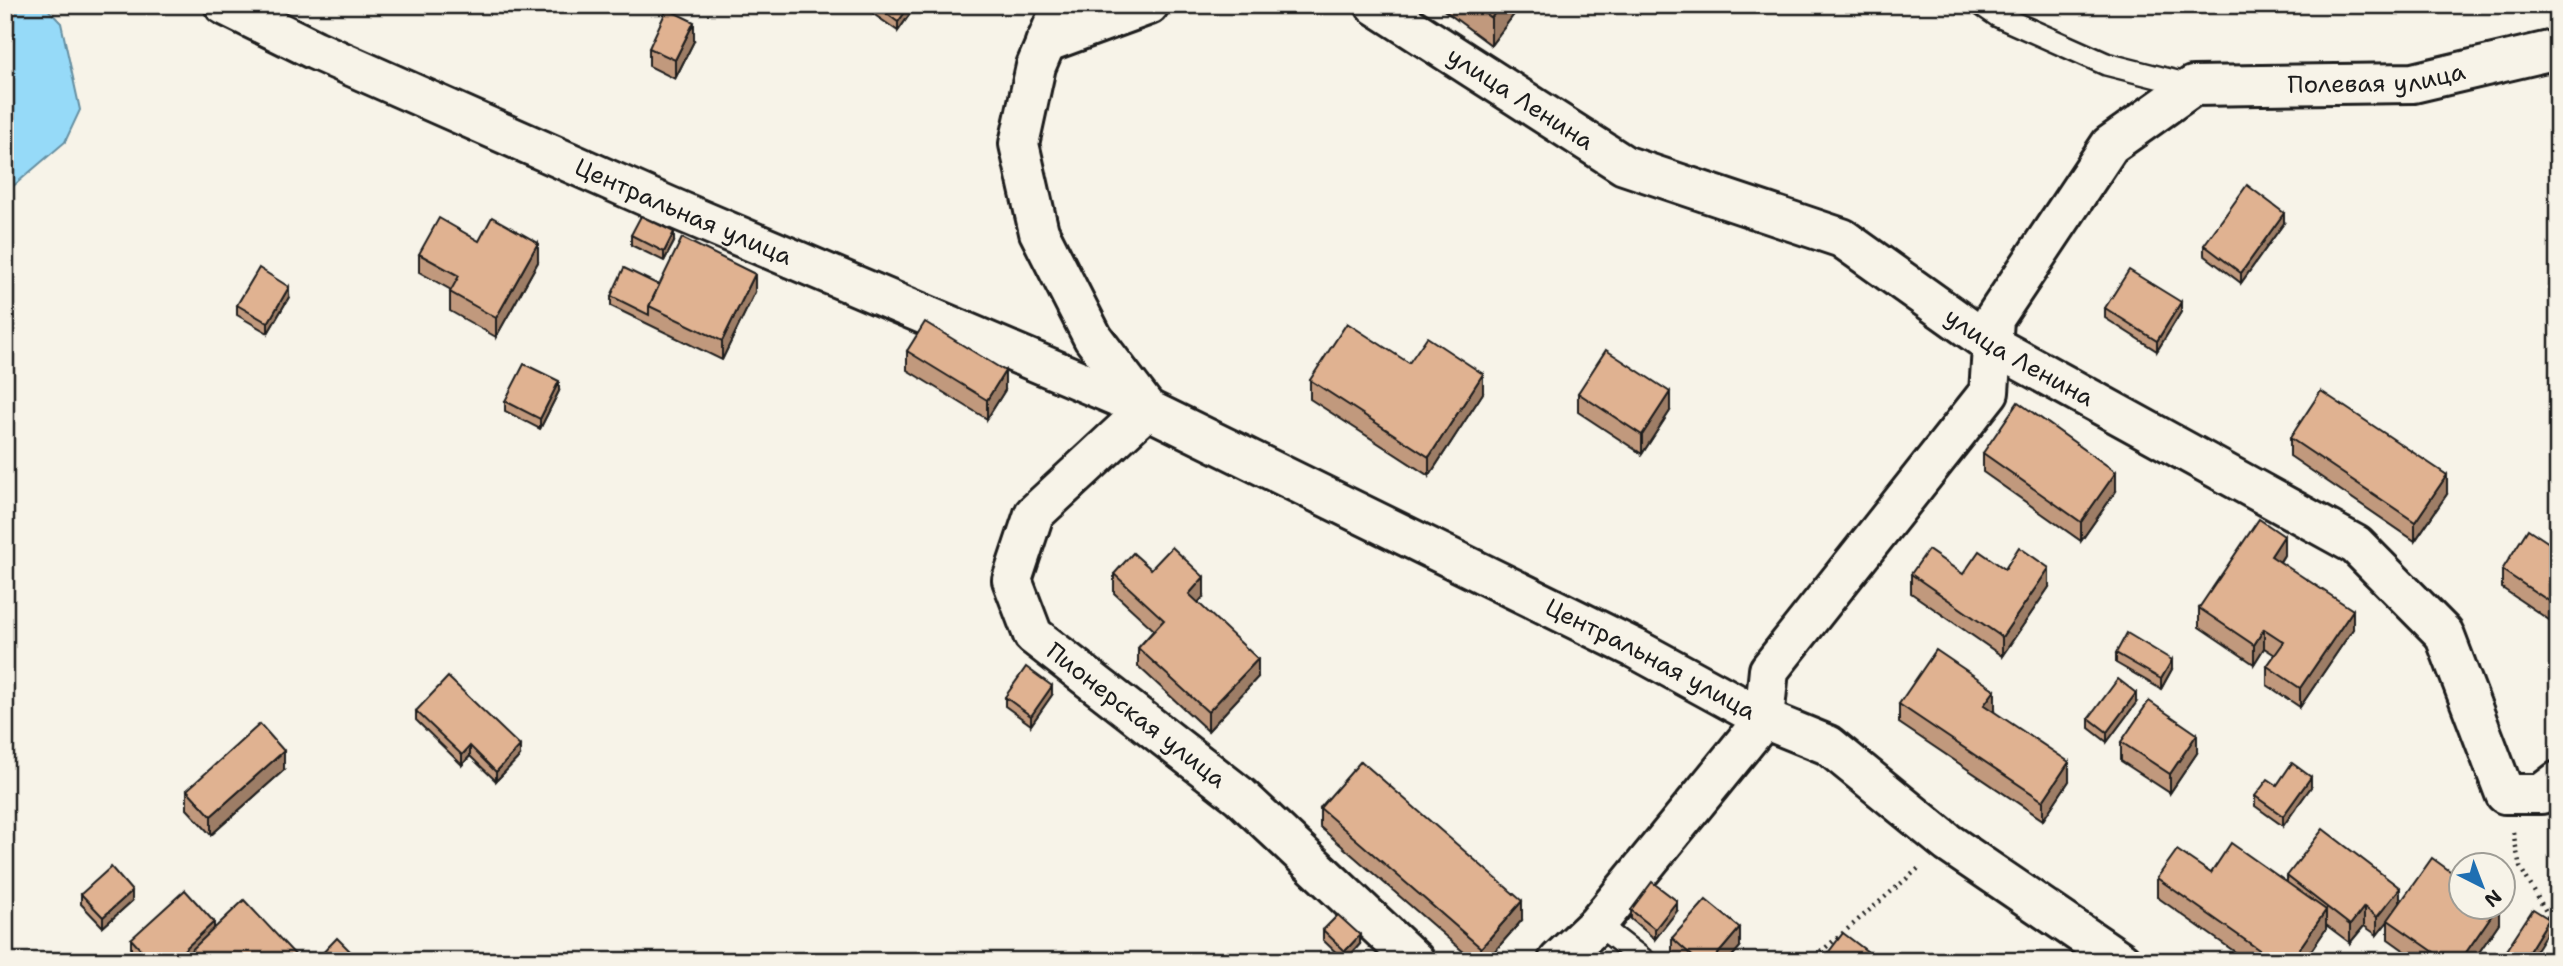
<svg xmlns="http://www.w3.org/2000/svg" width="2563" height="966" font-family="'Shantell Sans',sans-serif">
<rect width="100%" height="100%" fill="#f7f3e8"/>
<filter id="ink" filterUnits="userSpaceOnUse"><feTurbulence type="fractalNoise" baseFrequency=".0143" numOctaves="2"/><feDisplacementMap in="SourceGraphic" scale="14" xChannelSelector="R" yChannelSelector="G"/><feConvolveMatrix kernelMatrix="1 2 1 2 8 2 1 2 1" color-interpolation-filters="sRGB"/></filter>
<g filter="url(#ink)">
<polygon fill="#96daf8" stroke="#658ea0" stroke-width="2" points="5,5 44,5 61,23 80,110 65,142 5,193"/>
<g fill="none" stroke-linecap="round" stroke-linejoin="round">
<defs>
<g id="lane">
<polyline points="1982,5 1998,16 2106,64 2193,86"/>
<polyline points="1597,924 1645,961"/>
</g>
<g id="street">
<path id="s1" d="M224 5 315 50 668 206 1147 409 1634 648 1764 719 1828 745 1948 843 2121 961"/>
<path id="s2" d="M1062 5 1036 66 1019 144 1039 232 1093 338 1147 409 1034 514 1012 580 1033 635 1240 796 1415 961"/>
<path id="s3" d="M1375 5 1624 165 1842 238 1992 345 2356 545 2444 634 2505 794H2541L2558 781"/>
<polyline points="1045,43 1149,5"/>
<path id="s4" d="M1558 961 1597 924 1764 719 1769 670 1989 392 1994 319 2110 145 2193 86 2413 83 2558 49"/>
</g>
</defs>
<use href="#lane" stroke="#1c1c1c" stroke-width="26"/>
<use href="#street" stroke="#1c1c1c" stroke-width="44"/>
<g stroke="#1c1c1c" stroke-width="4.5" stroke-dasharray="2 5" stroke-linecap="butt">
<polyline points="2513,832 2520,867 2558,932"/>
<polyline points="1810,961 1919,868"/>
</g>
<use href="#lane" stroke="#f7f3e8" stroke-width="21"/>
<use href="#street" stroke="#f7f3e8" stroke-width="38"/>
</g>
<g fill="#c1997d" stroke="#1c1c1c" stroke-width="2">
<polygon points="869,5 916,5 898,31 869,11"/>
<polygon points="1437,5 1521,5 1491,45"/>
<polygon points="694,41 675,79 649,66 649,48"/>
<polygon points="2284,223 2241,283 2204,255 2204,245"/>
<polygon points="631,235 674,242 664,261 631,245"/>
<polygon points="479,241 538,262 496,337 450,311 450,292 451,290 419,272 419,254"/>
<polygon points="659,285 755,292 722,360 611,306 611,296"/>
<polygon points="289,297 268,333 237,315 237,305"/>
<polygon points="2105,308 2181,312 2157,351 2105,318"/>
<polygon points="907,351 1005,390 987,419 907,370"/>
<polygon points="1409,363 1483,393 1429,476 1310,399 1310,380"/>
<polygon points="559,391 540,429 505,411 505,401"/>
<polygon points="1578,393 1670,411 1642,454 1578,412"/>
<polygon points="2290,438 2447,494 2415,541 2290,456"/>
<polygon points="1983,453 2116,491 2081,541 1983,472"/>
<polygon points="2558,549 2558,626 2502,588 2502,570"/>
<polygon points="2284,555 2280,562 2353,629 2300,707 2267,685 2267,666 2275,655 2264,648 2254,664 2199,627 2199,608"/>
<polygon points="1151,569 1204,596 1198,603 1258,677 1208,731 1138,666 1138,648 1154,630 1114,593 1114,574"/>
<polygon points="2005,569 2049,587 2002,656 1911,593 1911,574 1963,574"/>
<polygon points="2116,653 2172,669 2161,689 2116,663"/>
<polygon points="1052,695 1031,725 1005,706 1005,697"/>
<polygon points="2136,703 2107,742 2089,728 2089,718"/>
<polygon points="1899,704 1995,709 1993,711 2069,781 2043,820 1899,723"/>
<polygon points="416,711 520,756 496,781 470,756 462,765 416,720"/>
<polygon points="2121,742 2197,753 2170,793 2121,761"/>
<polygon points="284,770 211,835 187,809 187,790"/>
<polygon points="2277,785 2311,787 2283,826 2255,806 2255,796"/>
<polygon points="1320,808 1522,920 1486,961 1474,961 1320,827"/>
<polygon points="2211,873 2287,882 2287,876 2400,904 2499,906 2499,923 2473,961 2419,961 2388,939 2388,921 2377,935 2364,926 2350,943 2326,925 2326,929 2304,961 2248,961 2157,897 2157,878"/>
<polygon points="81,894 132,901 103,927 81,904"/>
<polygon points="1631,910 1677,911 1655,939 1631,919"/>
<polygon points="214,928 301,961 134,961 131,958 131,939"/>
<polygon points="1323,930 1360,944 1345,961 1323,940"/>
<polygon points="1672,938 1740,947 1728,961 1676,961 1672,957"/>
</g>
<g fill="#9d7d66" stroke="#1c1c1c" stroke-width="2">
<polygon points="910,5 916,5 898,31 898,22"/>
<polygon points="1501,5 1521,5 1491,45 1491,18"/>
<polygon points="694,22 694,41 675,79 675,60"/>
<polygon points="2284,213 2284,223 2241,283 2241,273"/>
<polygon points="674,232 674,242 664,261 664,252"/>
<polygon points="538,243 538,262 496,337 496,318"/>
<polygon points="755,274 755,292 722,360 722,341"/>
<polygon points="289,287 289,297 268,333 268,323"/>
<polygon points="2181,302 2181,312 2157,351 2157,341"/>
<polygon points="1005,371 1005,390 987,419 987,400"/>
<polygon points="1483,374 1483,393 1429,476 1429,457"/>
<polygon points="559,381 559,391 540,429 540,419"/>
<polygon points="1670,392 1670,411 1642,454 1642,435"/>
<polygon points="2116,472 2116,491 2081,541 2081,522"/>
<polygon points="2447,475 2447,494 2415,541 2415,522"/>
<polygon points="2284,536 2284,555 2271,575 2271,556"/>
<polygon points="2049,568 2049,587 2002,656 2002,637"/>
<polygon points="1204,577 1204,596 1189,613 1189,594"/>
<polygon points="2353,610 2353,629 2300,707 2300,688"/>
<polygon points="2264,629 2264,648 2254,664 2254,645"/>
<polygon points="1258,659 1258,677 1208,731 1208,712"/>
<polygon points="2172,660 2172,669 2161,689 2161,679"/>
<polygon points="1052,686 1052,695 1031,725 1031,716"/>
<polygon points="1995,690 1995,709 1984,724 1984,705"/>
<polygon points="2136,693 2136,703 2107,742 2107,732"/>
<polygon points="2197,734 2197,753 2170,793 2170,774"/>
<polygon points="470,746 470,756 462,765 462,755"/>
<polygon points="520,746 520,756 496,781 496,772"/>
<polygon points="284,751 284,770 211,835 211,816"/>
<polygon points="2069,762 2069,781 2043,820 2043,801"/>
<polygon points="2311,777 2311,787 2283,826 2283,816"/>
<polygon points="2400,888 2400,906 2377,935 2377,917"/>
<polygon points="132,891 132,901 103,927 103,917"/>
<polygon points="1522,901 1522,920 1486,961 1481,961 1481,948"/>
<polygon points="1677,901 1677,911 1655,939 1655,929"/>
<polygon points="2498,906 2499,906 2499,923 2473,961 2460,961"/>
<polygon points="2364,907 2364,926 2350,943 2350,925"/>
<polygon points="2326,910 2326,929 2304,961 2291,961"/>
<polygon points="2549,919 2549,929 2529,961 2523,961"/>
<polygon points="214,922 214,941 192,961 172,961"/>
<polygon points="1740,928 1740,947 1728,961 1712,961"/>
<polygon points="1360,935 1360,944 1345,961 1345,951"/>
</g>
<g fill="#e0b291" stroke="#1c1c1c" stroke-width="2">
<polygon points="875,5 910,5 898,22"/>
<polygon points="1473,5 1501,5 1491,18"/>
<polygon points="667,9 694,22 675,60 649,48"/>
<polygon points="2247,185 2284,213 2241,273 2204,245"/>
<polygon points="641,216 674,232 664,252 631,235"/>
<polygon points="492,217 538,243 496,318 450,292 459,276 419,254 439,218 479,241"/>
<polygon points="682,238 755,274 722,341 649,306"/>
<polygon points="259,268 289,287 268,323 237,305"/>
<polygon points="624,268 659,285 649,306 649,315 611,296"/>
<polygon points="2129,270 2181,302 2157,341 2105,308"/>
<polygon points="925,322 1005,371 987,400 907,351"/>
<polygon points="1347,323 1409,363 1427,337 1483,374 1429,457 1310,380"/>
<polygon points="1606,350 1670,392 1642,435 1578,393"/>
<polygon points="524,364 559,381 540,419 505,401"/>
<polygon points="2321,391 2447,475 2415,522 2290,438"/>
<polygon points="2018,402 2116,472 2081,522 1983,453"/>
<polygon points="2259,519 2284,536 2271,556 2353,610 2300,688 2267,666 2284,642 2264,629 2254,645 2199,608"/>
<polygon points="2528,529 2558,549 2558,607 2502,570"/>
<polygon points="1172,547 1204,577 1189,594 1258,659 1208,712 1138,648 1164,620 1114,574 1133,553 1151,569"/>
<polygon points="2019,547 2049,568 2002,637 1911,574 1928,550 1963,574 1979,551 2005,569"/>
<polygon points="2127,633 2172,660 2161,679 2116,653"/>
<polygon points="1936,650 1995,690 1984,705 2069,762 2043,801 1899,704"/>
<polygon points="1026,667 1052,686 1031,716 1005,697"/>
<polygon points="448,677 520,746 496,772 470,746 462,755 416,711"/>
<polygon points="2118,679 2136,693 2107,732 2089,718"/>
<polygon points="2149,701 2197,734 2170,774 2121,742"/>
<polygon points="260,724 284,751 211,816 187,790"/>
<polygon points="1361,761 1522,901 1481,948 1320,808"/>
<polygon points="2292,763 2311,777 2283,816 2255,796 2268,779 2277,785"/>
<polygon points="2323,829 2400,888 2377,917 2364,907 2350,925 2287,876"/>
<polygon points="2231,843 2326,910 2291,961 2275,961 2157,878 2177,850 2211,873"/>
<polygon points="2432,858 2461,879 2461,906 2498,906 2460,961 2447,961 2388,920"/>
<polygon points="111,867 132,891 103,917 81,894"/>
<polygon points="1652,882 1677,901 1655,929 1631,910"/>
<polygon points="185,890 214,922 172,961 151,961 131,939"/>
<polygon points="244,900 301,961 180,961"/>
<polygon points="1706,900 1740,928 1712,961 1698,961 1672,938"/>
<polygon points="2533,909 2549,919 2523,961 2499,961"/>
<polygon points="1338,915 1360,935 1345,951 1323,930"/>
<polygon points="1843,933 1880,961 1822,961"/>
<polygon points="337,938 360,961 315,961"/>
<polygon points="1597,956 1603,961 1594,961"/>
</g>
</g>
<g text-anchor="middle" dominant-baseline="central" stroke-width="7" stroke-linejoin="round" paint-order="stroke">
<g font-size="24" fill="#1c1c1c" stroke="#f7f3e8">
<text stroke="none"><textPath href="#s4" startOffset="1290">Полевая улица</textPath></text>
<text stroke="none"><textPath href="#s3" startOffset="173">улица Ленина</textPath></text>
<text stroke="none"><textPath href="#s1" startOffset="504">Центральная улица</textPath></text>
<text stroke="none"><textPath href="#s3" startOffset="740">улица Ленина</textPath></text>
<text stroke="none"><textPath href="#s1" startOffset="1570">Центральная улица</textPath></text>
<text stroke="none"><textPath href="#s2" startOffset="858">Пионерская улица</textPath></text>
</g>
</g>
<rect width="2563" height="966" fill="none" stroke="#f7f3e8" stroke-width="28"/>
<rect x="14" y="14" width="2535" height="938" fill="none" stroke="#1c1c1c" stroke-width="2.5" filter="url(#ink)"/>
<g transform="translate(2482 886) rotate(138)"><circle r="33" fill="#f7f3e8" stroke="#9f9d96" stroke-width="2"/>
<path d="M0-5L12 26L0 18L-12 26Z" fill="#1f6fb2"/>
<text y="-10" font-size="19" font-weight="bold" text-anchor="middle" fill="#1c1c1c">N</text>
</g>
</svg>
